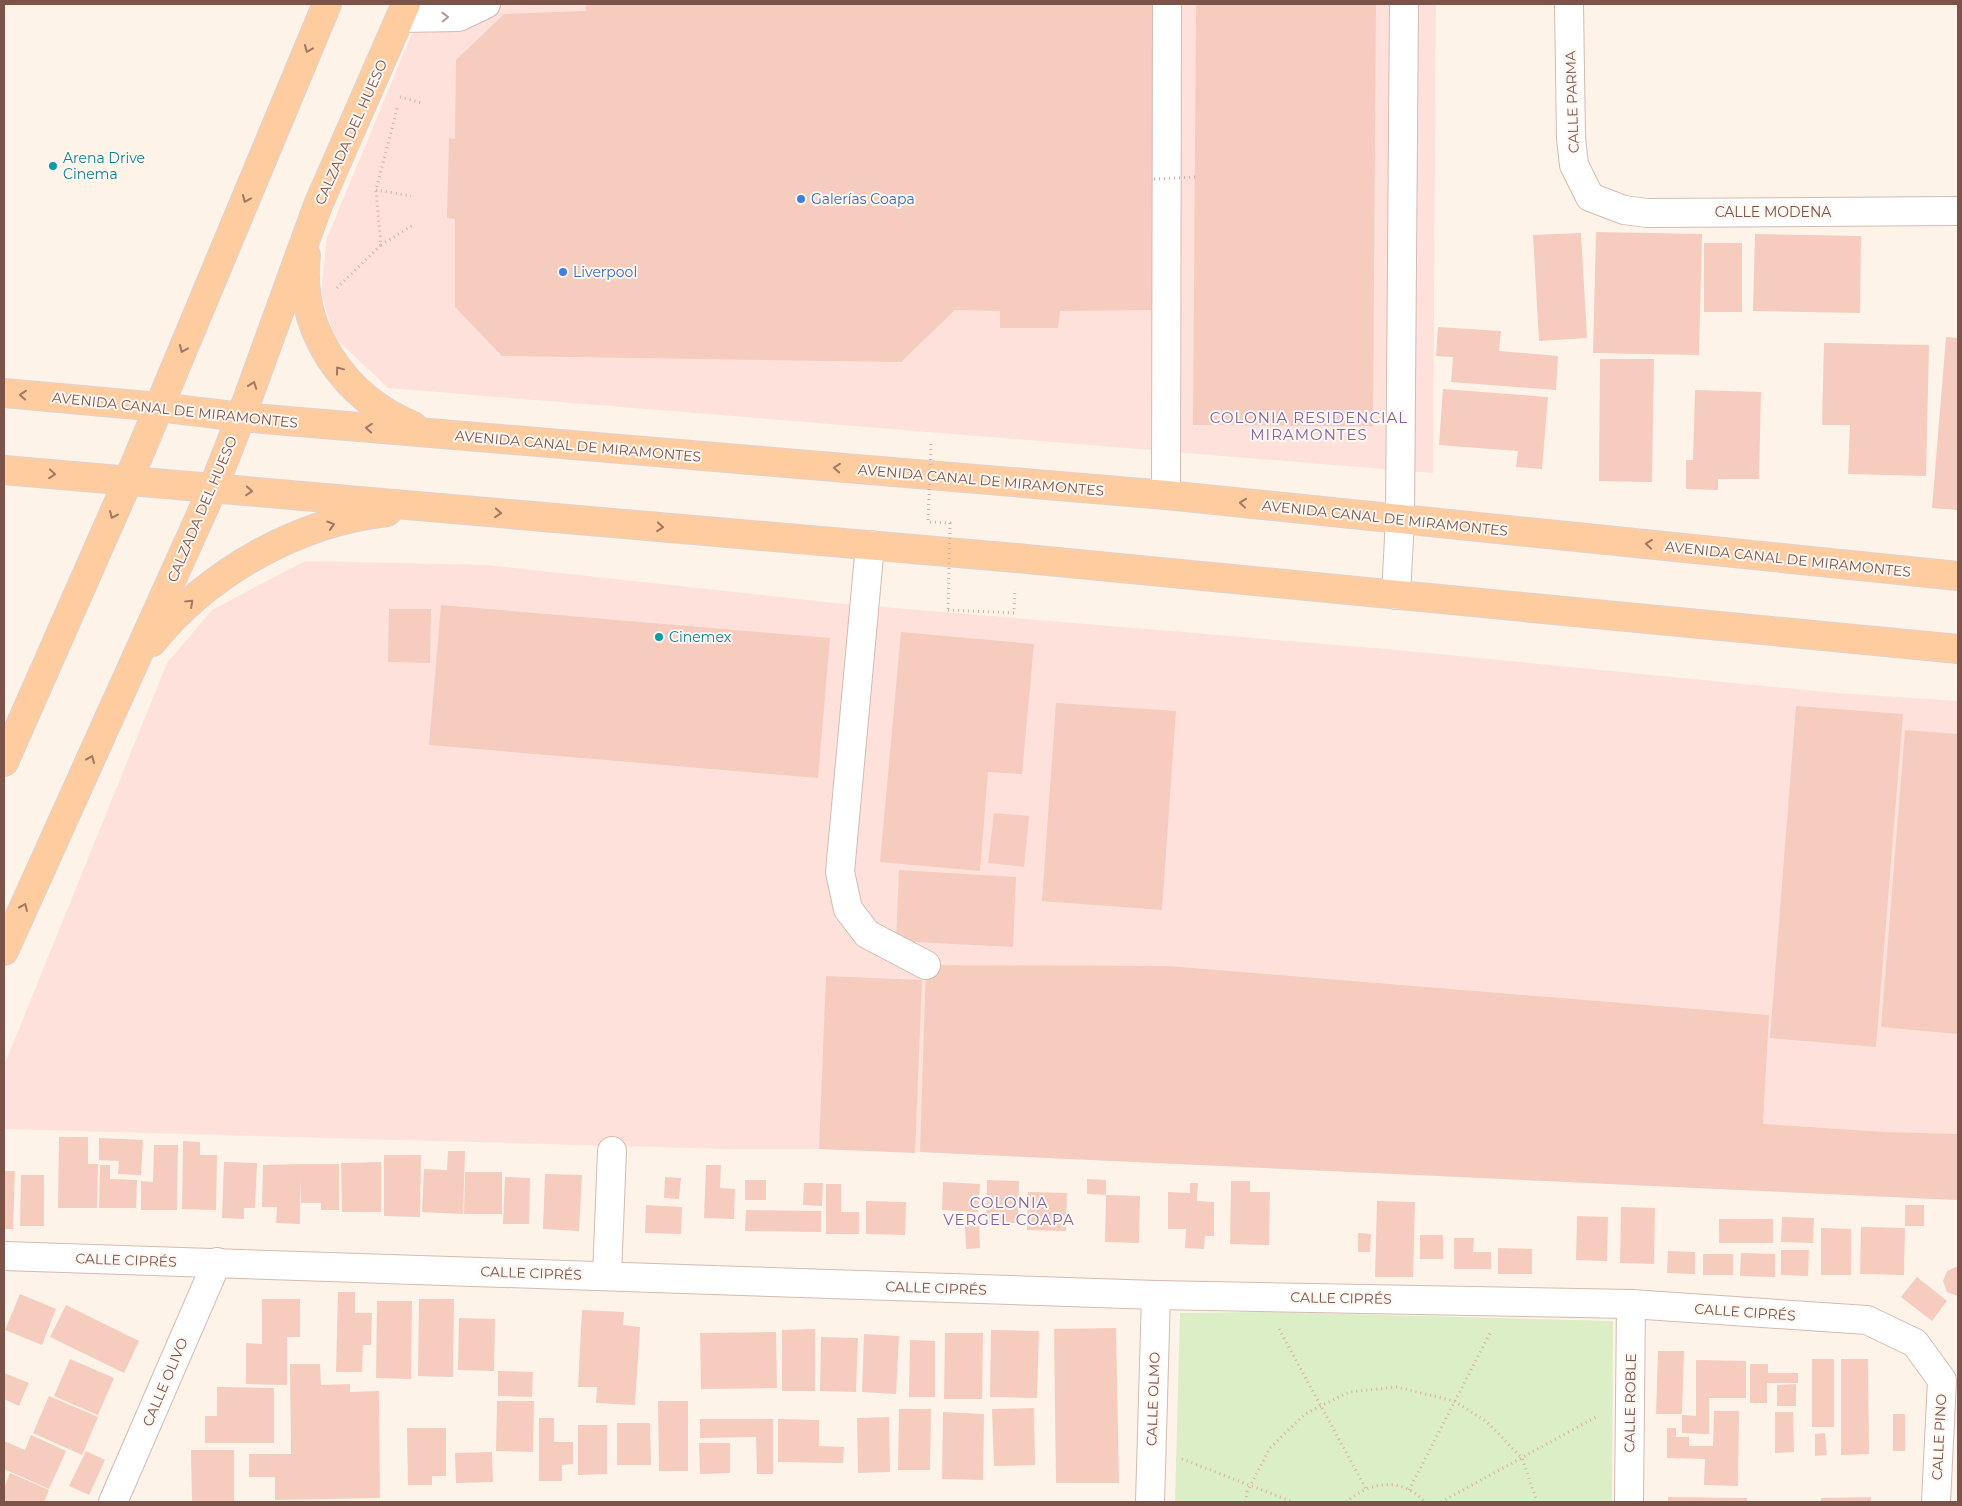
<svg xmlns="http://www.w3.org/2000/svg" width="1962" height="1506" font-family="Montserrat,sans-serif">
<rect width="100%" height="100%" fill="#fef3e9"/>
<g fill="#ffe1dc">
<polygon points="424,4 1436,4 1433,473 388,388 334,337 321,292 327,238"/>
<polygon points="305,561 488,565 834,603 1397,650 1837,693 1958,701 1958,1200 920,1152 819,1149 725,1149 4,1129 4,1066 167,663 212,610"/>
</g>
<polygon fill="#dceec5" points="1266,1312 1613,1321 1612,1502 1175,1502 1180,1313"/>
<g fill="#f6ccbe">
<polygon points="586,4 1154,4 1154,310 1060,311 1058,328 1000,328 1000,311 955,310 901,362 502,356 455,307 455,219 447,218 449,138 455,139 456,60 504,14 586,11"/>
<polygon points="1196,4 1376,4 1373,426 1193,425"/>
<polygon points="1596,232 1702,234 1699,355 1593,353"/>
<polygon points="1581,233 1587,338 1539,341 1533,235"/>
<polygon points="1755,234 1861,236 1860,313 1753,311"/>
<rect x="1704" y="243" width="38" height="69"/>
<polygon points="1438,327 1501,331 1499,351 1558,356 1556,390 1451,382 1453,357 1436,356"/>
<polygon points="1946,337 1958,338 1958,510 1932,508"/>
<polygon points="1824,343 1929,345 1926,476 1848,474 1850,425 1822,425"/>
<polygon points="1600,359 1654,359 1652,482 1599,481"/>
<polygon points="1443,389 1548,397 1542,469 1516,467 1518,451 1439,445"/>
<polygon points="1695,390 1761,392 1759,479 1718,479 1718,490 1686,489 1686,460 1693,460"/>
<polygon points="441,605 830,638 818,778 429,745"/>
<polygon points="389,609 431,609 430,663 388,662"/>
<polygon points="901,632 1034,644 1022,774 988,772 980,871 880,862"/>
<polygon points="1056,703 1176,711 1162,910 1042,901"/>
<polygon points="1796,706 1903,714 1876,1047 1770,1038"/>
<polygon points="1905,730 1958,734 1958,1034 1881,1027"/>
<polygon points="994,813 1029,816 1024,867 988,863"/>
<polygon points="899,870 1016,877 1013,947 896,941"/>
<polygon points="926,965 1168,966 1769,1015 1763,1124 1885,1132 1958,1134 1958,1200 920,1152"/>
<polygon points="826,976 922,980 915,1153 819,1149"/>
<polygon points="59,1137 88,1137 88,1164 98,1164 97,1208 58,1208"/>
<polygon points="99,1138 143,1140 141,1175 118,1174 119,1161 99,1160"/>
<polygon points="183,1141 200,1142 200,1155 217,1155 216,1210 182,1209"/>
<polygon points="154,1145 178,1145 177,1210 141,1210 141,1181 153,1182"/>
<polygon points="448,1151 465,1151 463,1214 422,1212 424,1169 447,1170"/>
<polygon points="384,1155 421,1155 420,1217 384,1216"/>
<polygon points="224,1162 257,1163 255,1208 244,1208 244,1219 222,1218"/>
<polygon points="381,1162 381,1212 342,1212 341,1163"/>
<polygon points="301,1164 339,1164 339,1210 321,1210 321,1203 301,1203 300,1180 300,1224 276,1223 277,1207 262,1207 263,1165"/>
<polygon points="100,1165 110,1165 110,1179 137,1180 136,1208 99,1208"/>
<polygon points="706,1165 721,1165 720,1188 735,1189 734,1219 704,1218"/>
<polygon points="4,1171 15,1171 13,1229 4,1229"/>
<polygon points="465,1172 502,1172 502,1214 464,1214"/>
<polygon points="545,1174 582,1175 579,1231 543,1229"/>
<polygon points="21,1175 44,1175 44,1226 20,1226"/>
<polygon points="505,1177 530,1178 529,1224 503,1224"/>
<polygon points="665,1177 681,1178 679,1199 664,1198"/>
<polygon points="1087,1179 1106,1180 1106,1195 1087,1194"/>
<rect x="745" y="1180" width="21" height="20"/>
<polygon points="987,1180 1019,1181 1018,1223 986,1223"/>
<polygon points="1231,1181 1250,1181 1250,1192 1270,1192 1269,1245 1230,1244"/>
<polygon points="943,1182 980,1184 978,1212 942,1210"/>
<polygon points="804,1183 823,1183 822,1206 803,1205"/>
<polygon points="1190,1183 1198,1183 1197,1201 1214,1202 1214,1236 1205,1236 1204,1249 1185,1248 1186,1229 1168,1229 1168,1192 1190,1193"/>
<polygon points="826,1184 841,1184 841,1212 859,1212 859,1234 826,1234"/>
<polygon points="1028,1192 1067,1193 1066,1231 1027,1230"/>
<polygon points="1106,1195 1140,1196 1139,1243 1105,1242"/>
<polygon points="866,1201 906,1202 905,1235 866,1234"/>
<polygon points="1377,1201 1415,1202 1413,1277 1375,1277"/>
<polygon points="646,1205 682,1207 681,1234 645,1233"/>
<rect x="1905" y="1205" width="19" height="21"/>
<polygon points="1621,1207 1655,1208 1654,1264 1620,1263"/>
<polygon points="746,1210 821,1211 821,1232 745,1231"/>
<polygon points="1577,1216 1608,1217 1607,1261 1576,1260"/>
<polygon points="1782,1217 1814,1218 1813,1243 1781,1242"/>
<rect x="1719" y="1219" width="54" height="24"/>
<polygon points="965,1226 979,1226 980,1248 966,1249"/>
<polygon points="1861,1227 1905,1228 1904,1275 1860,1274"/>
<polygon points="1821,1228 1851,1229 1851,1275 1821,1275"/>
<polygon points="1358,1233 1371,1234 1370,1252 1358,1252"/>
<rect x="1420" y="1235" width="23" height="24"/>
<polygon points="1454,1238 1474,1238 1473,1252 1491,1252 1491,1269 1454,1269"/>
<polygon points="1498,1248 1532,1249 1532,1274 1498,1274"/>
<polygon points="1781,1250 1809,1250 1808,1276 1781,1275"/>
<polygon points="1668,1251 1695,1252 1695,1274 1667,1273"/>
<polygon points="1741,1253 1775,1254 1775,1277 1740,1276"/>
<rect x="1703" y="1254" width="30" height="21"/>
<polygon points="1958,1266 1958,1296 1947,1292 1943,1281 1947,1271"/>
<polygon points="1917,1277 1947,1301 1932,1321 1901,1297"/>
<polygon points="338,1292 355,1292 355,1313 372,1313 371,1345 363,1345 362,1372 336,1372"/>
<polygon points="20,1294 56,1309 42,1345 5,1330"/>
<polygon points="262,1299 300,1299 300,1337 287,1337 287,1385 246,1384 246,1343 262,1344"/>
<polygon points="419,1299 454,1299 453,1377 418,1376"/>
<polygon points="377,1301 412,1301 411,1379 376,1378"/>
<polygon points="66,1305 139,1341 124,1373 50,1337"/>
<polygon points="582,1310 624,1312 623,1325 640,1327 635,1405 596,1403 597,1387 578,1387"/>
<polygon points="459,1318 495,1319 494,1371 458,1370"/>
<polygon points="1116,1328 1119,1483 1056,1483 1054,1329"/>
<polygon points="815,1329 815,1391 782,1391 782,1330"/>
<polygon points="991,1330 1039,1331 1037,1398 990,1397"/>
<polygon points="776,1332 777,1388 701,1389 700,1333"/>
<polygon points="945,1333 983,1333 982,1399 944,1399"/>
<polygon points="864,1334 899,1336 896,1394 862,1392"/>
<polygon points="821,1337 858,1338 856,1392 820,1391"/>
<polygon points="910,1340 935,1341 935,1397 909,1397"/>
<polygon points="1658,1351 1684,1351 1682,1414 1656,1414"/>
<polygon points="70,1359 114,1378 98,1415 54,1396"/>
<rect x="1812" y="1359" width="22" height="68"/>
<polygon points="1841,1359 1868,1359 1869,1454 1841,1455"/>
<polygon points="1696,1360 1746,1361 1746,1398 1709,1398 1709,1434 1682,1433 1682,1415 1696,1416"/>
<polygon points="290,1364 320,1364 321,1385 350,1384 350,1392 379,1391 380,1498 275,1500 275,1477 249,1477 249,1454 291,1454"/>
<polygon points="1750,1364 1768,1364 1768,1373 1798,1373 1798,1383 1767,1383 1767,1403 1750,1403"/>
<polygon points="498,1371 533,1372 532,1397 498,1396"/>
<polygon points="4,1373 29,1383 19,1406 4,1399"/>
<polygon points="1796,1384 1796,1406 1777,1406 1777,1385"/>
<polygon points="217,1387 274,1388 274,1443 205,1443 205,1416 217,1416"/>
<polygon points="49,1396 98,1417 82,1455 33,1433"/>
<polygon points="497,1401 534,1401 533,1452 496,1451"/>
<polygon points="658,1401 688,1401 688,1471 659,1471"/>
<polygon points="1034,1408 1035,1465 994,1466 992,1409"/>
<polygon points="899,1409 931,1409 930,1470 898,1470"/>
<polygon points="1714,1411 1739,1411 1738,1486 1704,1485 1705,1459 1667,1458 1667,1428 1676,1428 1676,1437 1689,1437 1689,1446 1713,1446"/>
<polygon points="943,1412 984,1414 983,1480 942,1479"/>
<polygon points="1775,1412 1793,1412 1794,1452 1775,1453"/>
<rect x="1893" y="1414" width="12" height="37"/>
<polygon points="889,1417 890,1472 858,1473 857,1418"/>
<polygon points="539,1418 554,1418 554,1442 573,1442 573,1464 562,1465 562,1481 539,1481"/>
<polygon points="700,1419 773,1419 773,1474 757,1474 756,1437 700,1438"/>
<polygon points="778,1419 819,1420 819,1446 844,1447 843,1463 778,1462"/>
<polygon points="617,1423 650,1423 651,1465 617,1465"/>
<polygon points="578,1425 607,1425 607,1474 578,1475"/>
<polygon points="407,1428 446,1428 446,1476 432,1476 432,1485 408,1485"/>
<polygon points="1825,1433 1827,1455 1815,1456 1815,1434"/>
<polygon points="31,1435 66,1451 49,1489 4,1469 4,1441 25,1450"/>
<polygon points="699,1443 730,1443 730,1473 700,1474"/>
<polygon points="191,1450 234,1450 234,1501 192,1501"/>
<polygon points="86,1451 105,1460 89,1495 69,1486"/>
<polygon points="492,1452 493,1482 456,1483 455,1453"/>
<polygon points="10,1473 49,1490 44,1502 4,1502 4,1488"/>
<polygon points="1668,1497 1747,1498 1747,1502 1668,1502"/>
<polygon points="1871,1497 1871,1502 1821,1502 1821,1498"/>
</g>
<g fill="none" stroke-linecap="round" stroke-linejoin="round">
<defs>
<g id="minor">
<polyline points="1569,4 1571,138 1574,165 1590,197 1624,210 1647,213 1958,211"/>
<polyline points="401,18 459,17 486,4"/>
<polyline points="1166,495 1167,4"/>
<polyline points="870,545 840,872 848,909 867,934 926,965"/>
<polyline points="1396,595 1400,519 1404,4"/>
<polyline points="4,1256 1156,1295 1631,1304 1867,1320 1915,1343 1942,1380 1936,1502"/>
<polyline points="607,1276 612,1151"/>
<polyline points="113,1502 217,1262"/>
<polyline points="1150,1502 1156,1295"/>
<polyline points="1629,1502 1631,1304"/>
</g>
<g id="major">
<path d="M306 255C297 331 345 398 413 426"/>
<polyline points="4,393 159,407 241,417 1166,495 1958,576"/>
<polyline points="4,470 1016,558 1958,649"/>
<path d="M152 642C208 573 297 522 387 512"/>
<polyline points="4,762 128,481 327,4"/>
<polyline points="4,951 213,488 241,417 318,205 406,4"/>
</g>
</defs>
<use href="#minor" stroke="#d5bab0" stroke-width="30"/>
<use href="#major" stroke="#ddd2d0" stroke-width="30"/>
<g stroke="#dcaea0" stroke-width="3" stroke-dasharray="1 4" stroke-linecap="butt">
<polyline points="400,97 422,103"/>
<polyline points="376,190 411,196"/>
<polyline points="381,245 413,225"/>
<polyline points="337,288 381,245 376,190 398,105"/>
<polyline points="948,610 1014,613 1015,589"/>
<polyline points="1279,1329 1366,1489"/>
<polyline points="1182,1459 1293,1502"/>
<polyline points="1409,1490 1490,1333"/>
<polyline points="1246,1502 1247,1492 1270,1448 1305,1414 1349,1392 1397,1387 1454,1401 1487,1422 1522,1458 1537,1502"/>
<path d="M1346 1502C1370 1482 1401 1476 1425 1502"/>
<polyline points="1441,1502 1598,1416"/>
</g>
<use href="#minor" stroke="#fff" stroke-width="28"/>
<use href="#major" stroke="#ffcc9f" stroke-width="28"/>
<g stroke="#dcaea0" stroke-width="3" stroke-dasharray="1 4" stroke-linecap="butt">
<polyline points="1154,179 1195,177"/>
<polyline points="931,444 928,522 950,523 948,610"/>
</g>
</g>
<defs><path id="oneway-chevron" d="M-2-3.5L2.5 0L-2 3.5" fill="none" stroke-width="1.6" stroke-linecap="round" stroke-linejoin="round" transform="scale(1.25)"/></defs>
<use stroke="#b09892" href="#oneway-chevron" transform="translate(445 17) rotate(-1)"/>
<g stroke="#a37763">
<use href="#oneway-chevron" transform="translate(308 49) rotate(113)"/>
<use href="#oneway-chevron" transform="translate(246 199) rotate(113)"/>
<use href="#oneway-chevron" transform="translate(183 349) rotate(113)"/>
<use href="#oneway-chevron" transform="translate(339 370) rotate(-127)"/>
<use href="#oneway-chevron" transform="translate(253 385) rotate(-70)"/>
<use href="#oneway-chevron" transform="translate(23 395) rotate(-175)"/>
<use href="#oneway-chevron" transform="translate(369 428) rotate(-175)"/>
<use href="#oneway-chevron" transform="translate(837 468) rotate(-175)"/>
<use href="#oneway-chevron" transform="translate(52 474) rotate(5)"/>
<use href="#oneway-chevron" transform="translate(249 491) rotate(5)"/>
<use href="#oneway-chevron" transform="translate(1243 503) rotate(-174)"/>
<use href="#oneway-chevron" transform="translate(498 513) rotate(5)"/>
<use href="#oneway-chevron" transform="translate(113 515) rotate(114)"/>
<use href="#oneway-chevron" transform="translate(331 525) rotate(-17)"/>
<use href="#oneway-chevron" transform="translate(660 527) rotate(5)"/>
<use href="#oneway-chevron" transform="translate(1649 544) rotate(-174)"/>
<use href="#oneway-chevron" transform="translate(190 603) rotate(-43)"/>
<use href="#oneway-chevron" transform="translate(91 759) rotate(-66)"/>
<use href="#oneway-chevron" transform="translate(24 907) rotate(-66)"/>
</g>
<g fill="#0f9aa8" stroke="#fff7f1" stroke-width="2">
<circle cx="53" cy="166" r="5"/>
<circle cx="659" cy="637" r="5"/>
</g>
<g fill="#3f7fe0" stroke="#fff7f1" stroke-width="2">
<circle cx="801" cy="199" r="5"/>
<circle cx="563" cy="272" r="5"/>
</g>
<g text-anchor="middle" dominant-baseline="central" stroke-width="4" stroke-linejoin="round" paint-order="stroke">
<g font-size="14" fill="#7c5349" stroke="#fff7f1">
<text transform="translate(1572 102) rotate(-92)">CALLE PARMA</text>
<text transform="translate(351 132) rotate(-66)">CALZADA DEL HUESO</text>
<text x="1773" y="212">CALLE MODENA</text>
<text transform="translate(175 410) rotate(6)">AVENIDA CANAL DE MIRAMONTES</text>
<text transform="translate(578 446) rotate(5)">AVENIDA CANAL DE MIRAMONTES</text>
<text transform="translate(981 480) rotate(5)">AVENIDA CANAL DE MIRAMONTES</text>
<text transform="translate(202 509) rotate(-67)">CALZADA DEL HUESO</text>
<text transform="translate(1385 518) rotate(6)">AVENIDA CANAL DE MIRAMONTES</text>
<text transform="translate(1788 559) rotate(6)">AVENIDA CANAL DE MIRAMONTES</text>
<text transform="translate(126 1260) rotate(2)">CALLE CIPRÉS</text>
<text transform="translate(531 1273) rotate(2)">CALLE CIPRÉS</text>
<text transform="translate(936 1288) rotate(2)">CALLE CIPRÉS</text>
<text transform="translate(1341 1298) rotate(1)">CALLE CIPRÉS</text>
<text transform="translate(1745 1312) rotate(4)">CALLE CIPRÉS</text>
<text transform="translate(165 1382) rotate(-67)">CALLE OLIVO</text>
<text transform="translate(1153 1399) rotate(-88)">CALLE OLMO</text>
<text transform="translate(1630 1403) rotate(-89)">CALLE ROBLE</text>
<text transform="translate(1939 1437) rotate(-87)">CALLE PINO</text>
</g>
<g font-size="14" fill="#0d838f" stroke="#fff7f1" text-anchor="start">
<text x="63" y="158">Arena Drive<tspan x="63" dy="16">Cinema</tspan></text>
<text x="669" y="637">Cinemex</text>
</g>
<g font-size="14" fill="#366cbe" stroke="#fff7f1" text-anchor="start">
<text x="811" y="199">Galerías Coapa</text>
<text x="573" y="272">Liverpool</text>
</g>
<g font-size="15" letter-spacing="1" fill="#82659f" stroke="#fff7f1">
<text x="1309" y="417">COLONIA RESIDENCIAL<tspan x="1309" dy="17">MIRAMONTES</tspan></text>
<text x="1009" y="1202">COLONIA<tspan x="1009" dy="17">VERGEL COAPA</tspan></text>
</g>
</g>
<rect width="1962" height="1506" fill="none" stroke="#7c5349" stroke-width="10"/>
</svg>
